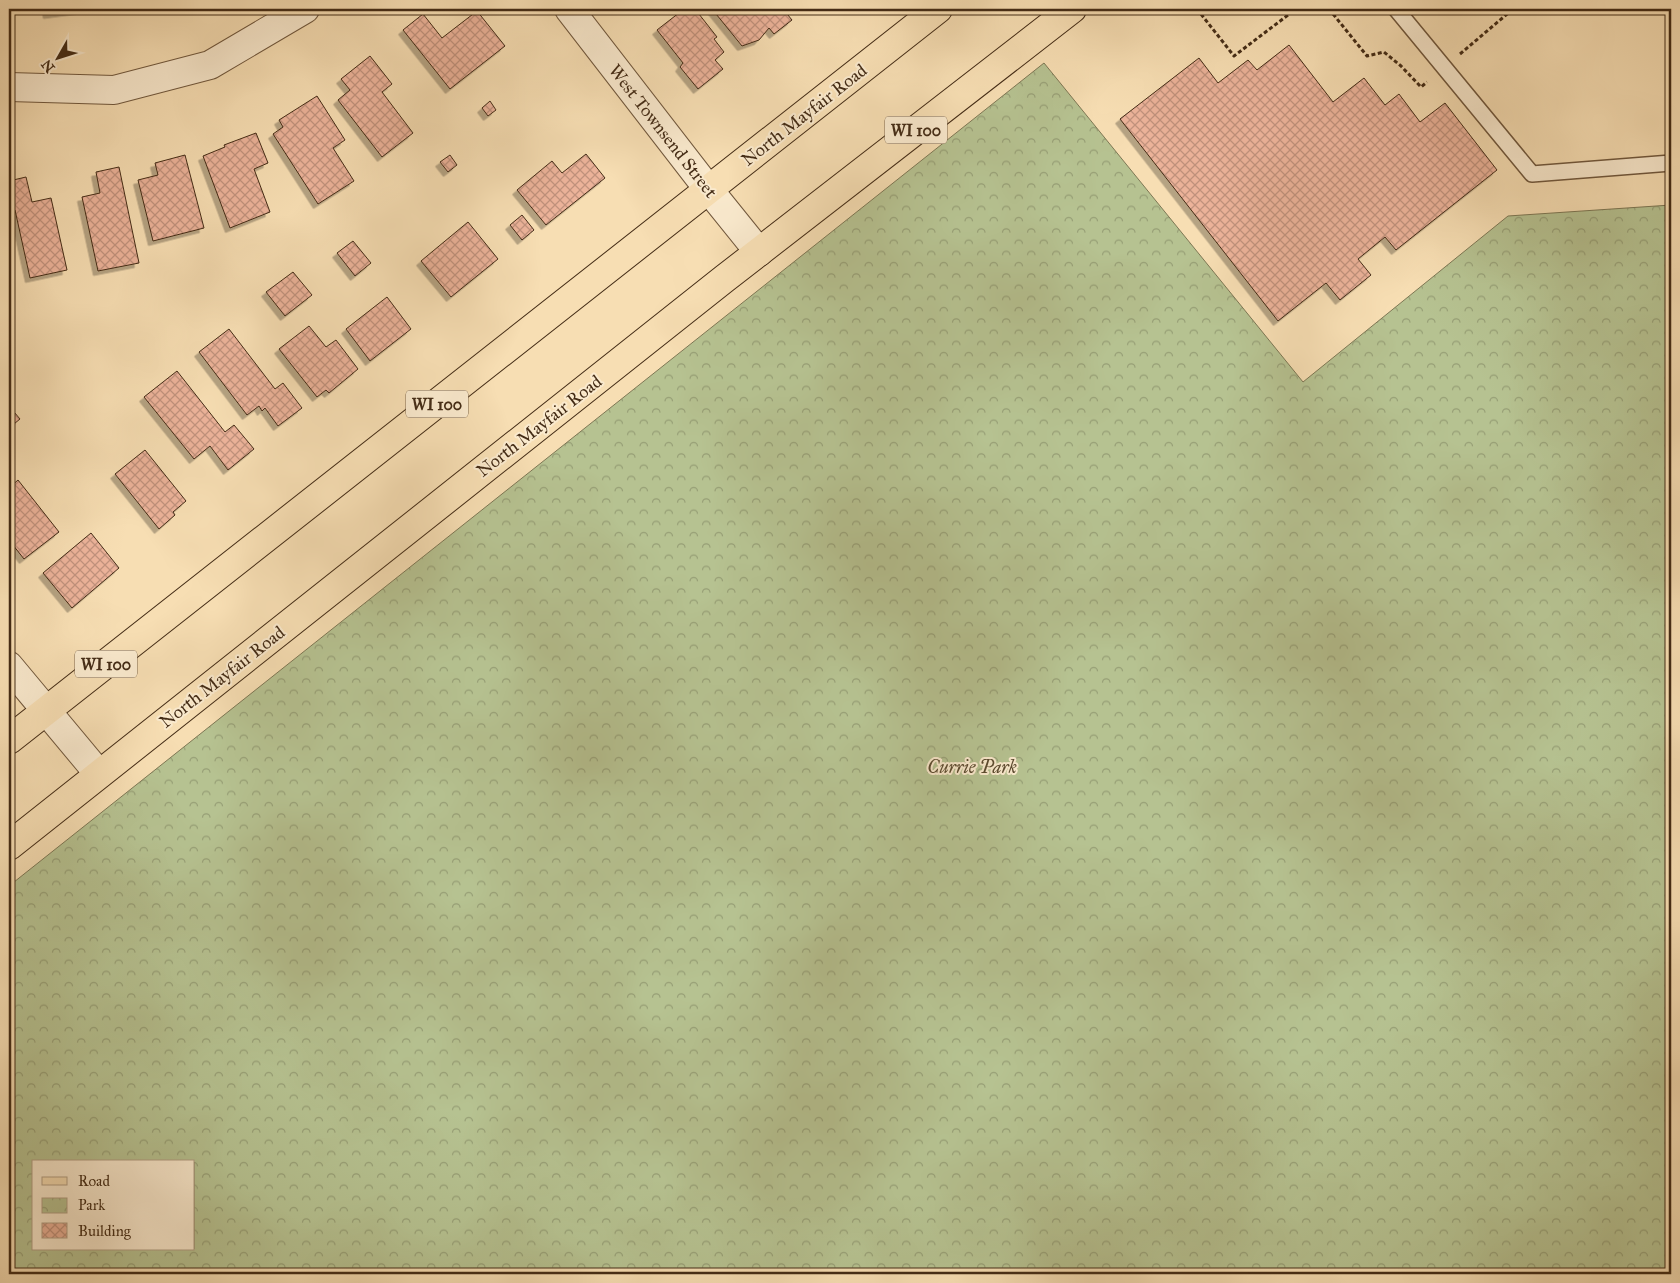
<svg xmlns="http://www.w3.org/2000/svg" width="1680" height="1283" font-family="'IM FELL Great Primer',serif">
<defs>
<pattern id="park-crowns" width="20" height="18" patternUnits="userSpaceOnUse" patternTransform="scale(1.25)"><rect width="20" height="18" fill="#b6c291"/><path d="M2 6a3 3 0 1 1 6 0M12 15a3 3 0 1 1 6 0" fill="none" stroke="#969e75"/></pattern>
<pattern id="building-cross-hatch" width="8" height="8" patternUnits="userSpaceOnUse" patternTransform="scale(1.25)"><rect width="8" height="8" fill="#ecb39a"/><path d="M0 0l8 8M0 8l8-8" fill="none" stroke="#c1927d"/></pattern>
<filter id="shadow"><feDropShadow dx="-4.5" dy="4.5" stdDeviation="0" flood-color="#0004"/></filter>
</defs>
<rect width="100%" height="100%" fill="#f7deb3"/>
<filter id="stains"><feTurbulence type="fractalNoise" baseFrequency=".004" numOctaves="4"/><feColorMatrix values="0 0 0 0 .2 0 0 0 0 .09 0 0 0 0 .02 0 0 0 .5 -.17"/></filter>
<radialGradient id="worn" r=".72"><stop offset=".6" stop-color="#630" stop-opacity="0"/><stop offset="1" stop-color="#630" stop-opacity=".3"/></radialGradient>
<path fill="url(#park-crowns)" stroke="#7d7754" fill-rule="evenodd" d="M1044 63 1303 382 1508 216 1671 205V1274H9V886ZM34 1162H194V1249H34Z"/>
<g fill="url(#building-cross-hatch)" stroke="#442c16" filter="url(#shadow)">
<polygon points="47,9 85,9 48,14"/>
<polygon points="684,9 695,9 717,37 714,39 724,52 715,60 723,69 698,89 680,67 683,63 657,30"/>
<polygon points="712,9 783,9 792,20 774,34 769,28 759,40 742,46"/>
<polygon points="477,11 505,46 450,89 403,30 423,14 442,38"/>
<polygon points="1289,45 1333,102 1364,78 1385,105 1399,94 1420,122 1445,103 1497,170 1396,250 1385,237 1358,259 1371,275 1340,300 1326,283 1278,321 1120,119 1199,58 1218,83 1248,60 1257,70"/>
<polygon points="370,56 392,84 382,92 413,133 382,157 338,100 350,90 341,79"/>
<polygon points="317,96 345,140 333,148 354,181 318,204 273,134 283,127 279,120"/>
<polygon points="490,101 496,110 488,116 482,108"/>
<polygon points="256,133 268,163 254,169 270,212 230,228 203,156 225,147 224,145"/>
<polygon points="586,154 605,178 546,225 517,190 552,161 562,173"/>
<polygon points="185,155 204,228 153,241 138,180 158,175 155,163"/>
<polygon points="450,155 457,165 448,172 440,162"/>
<polygon points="119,167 139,263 98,271 82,197 100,193 96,172"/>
<polygon points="26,177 32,202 51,198 67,270 30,278 15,210 9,211 9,181"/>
<polygon points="522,215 534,230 522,240 510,225"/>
<polygon points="468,222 498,259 451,297 421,261"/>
<polygon points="353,241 371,263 355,276 337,253"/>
<polygon points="293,272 312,295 285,316 266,292"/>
<polygon points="387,297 411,329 370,361 346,329"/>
<polygon points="309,326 326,347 336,340 358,369 329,393 326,390 317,397 279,349"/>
<polygon points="229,329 275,389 283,383 302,408 278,426 265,408 262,411 259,406 247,415 199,352"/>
<polygon points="177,371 225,432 234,425 254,449 228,470 210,446 194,459 144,397"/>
<polygon points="9,406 20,419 9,428"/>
<polygon points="145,450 186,501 173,512 175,515 159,529 115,474"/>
<polygon points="18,480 59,532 24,559 9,540 9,488"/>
<polygon points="91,533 119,568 72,608 43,573"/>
</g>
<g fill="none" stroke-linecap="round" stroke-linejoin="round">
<defs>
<polyline id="service" points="1396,9 1532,174 1671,163"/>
<g id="minor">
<polyline points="569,9 709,190 759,252"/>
<polyline points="9,87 114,90 210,65 305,9"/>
<polyline points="9,666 99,774"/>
</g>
<g id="primary">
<polyline points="9,740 938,9"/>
<polyline points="9,846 724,279 1072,9"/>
</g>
</defs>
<use href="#service" stroke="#71583d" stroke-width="18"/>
<use href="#minor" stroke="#71583d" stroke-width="30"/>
<use href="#primary" stroke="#442c16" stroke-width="30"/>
<g stroke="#442c16" stroke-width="3" stroke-dasharray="4 2.5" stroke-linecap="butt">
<polyline points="1197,9 1234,56 1296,9"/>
<polyline points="1329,9 1367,56 1384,52 1401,66 1421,87 1427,82"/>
<polyline points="1460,54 1513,9"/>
</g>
<use href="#service" stroke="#faeace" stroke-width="15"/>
<use href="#minor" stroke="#faeace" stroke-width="28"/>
<use href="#primary" stroke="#f7deb3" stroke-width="28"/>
</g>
<g text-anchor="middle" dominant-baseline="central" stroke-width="4" stroke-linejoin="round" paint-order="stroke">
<g fill="#faeace" stroke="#7b654d" stroke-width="1">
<rect x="885" y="116.5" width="62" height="27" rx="4"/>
<rect x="406" y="390.5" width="62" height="27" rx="4"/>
<rect x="75" y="650.5" width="62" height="27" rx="4"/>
</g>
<g font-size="16" font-weight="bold" fill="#442c16">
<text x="916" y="130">WI 100</text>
<text x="437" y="404">WI 100</text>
<text x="106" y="664">WI 100</text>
</g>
<g font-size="18" fill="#442c16" stroke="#faeace">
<text transform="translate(804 115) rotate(-38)">North Mayfair Road</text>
<text transform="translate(663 131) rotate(52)">West Townsend Street</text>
<text transform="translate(539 426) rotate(-38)">North Mayfair Road</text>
<text transform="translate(222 677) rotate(-38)">North Mayfair Road</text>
</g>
<g font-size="18" font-style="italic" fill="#5b4a2f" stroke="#faeace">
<text x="972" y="767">Currie Park</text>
</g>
</g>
<rect width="1680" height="1283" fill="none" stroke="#f7deb3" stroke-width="30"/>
<rect x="10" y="10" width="1660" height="1263" fill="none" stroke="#442c16" stroke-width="2.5"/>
<rect x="15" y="15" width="1650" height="1253" fill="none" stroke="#442c16"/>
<rect x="32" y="1160" width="162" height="90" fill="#faeace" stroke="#b19e84"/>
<rect x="42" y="1177" width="25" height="8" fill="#f7deb3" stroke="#b19e84"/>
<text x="78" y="1186" font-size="15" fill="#442c16">Road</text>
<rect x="42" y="1198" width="25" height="15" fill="url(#park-crowns)" stroke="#b19e84"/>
<text x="78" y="1210" font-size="15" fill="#442c16">Park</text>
<rect x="42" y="1223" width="25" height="15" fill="url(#building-cross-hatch)" stroke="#b19e84"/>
<text x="78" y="1236" font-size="15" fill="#442c16">Building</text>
<g transform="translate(58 58) rotate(231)" stroke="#faeace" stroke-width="4" paint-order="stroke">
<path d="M0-4L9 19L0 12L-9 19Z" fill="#442c16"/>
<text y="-8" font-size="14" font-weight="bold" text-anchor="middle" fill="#442c16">N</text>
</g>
<rect width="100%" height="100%" filter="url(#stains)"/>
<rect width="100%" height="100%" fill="url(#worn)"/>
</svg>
